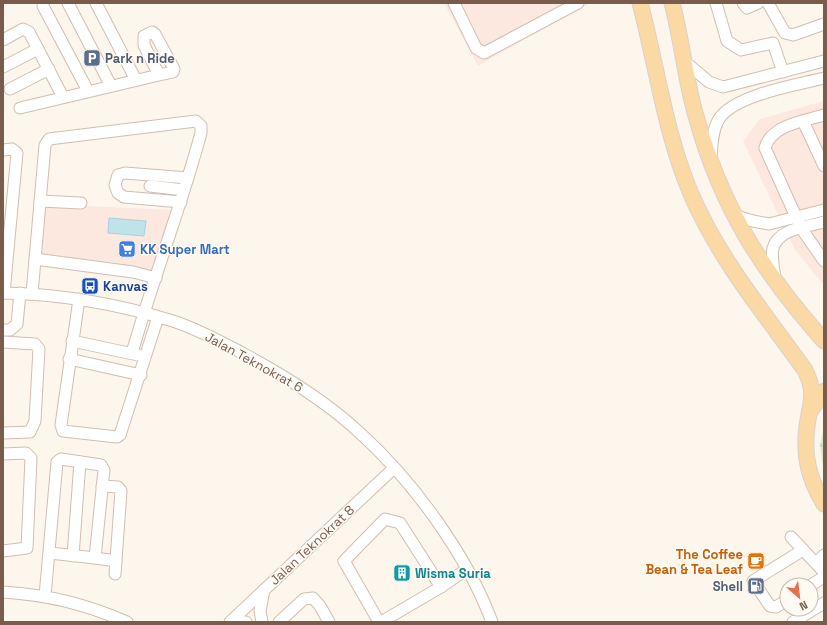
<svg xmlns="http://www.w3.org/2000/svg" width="827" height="625" font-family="'Space Grotesk',sans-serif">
<defs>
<pattern id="grass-tufts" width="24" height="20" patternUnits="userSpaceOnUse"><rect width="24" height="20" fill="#d8ecc9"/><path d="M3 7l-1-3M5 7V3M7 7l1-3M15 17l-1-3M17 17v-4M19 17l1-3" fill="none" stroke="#b4c2a5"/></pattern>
</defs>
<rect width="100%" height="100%" fill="#fdf6ec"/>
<g fill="#fde8e0">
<polygon points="444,3 590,3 478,66"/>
<polygon points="824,101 824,285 795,250 743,141 760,119"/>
<polygon points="43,204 173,210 153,271 40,254"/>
</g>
<polygon fill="url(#grass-tufts)" points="824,425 824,474 820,446"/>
<polygon fill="#bfe3e8" stroke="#a5d3da" points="109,218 146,221 144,236 108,233"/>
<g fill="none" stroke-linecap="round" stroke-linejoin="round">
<defs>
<g id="minor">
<polyline points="68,3 111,86"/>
<polyline points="96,3 136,80"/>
<polyline points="454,3 476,48 484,53 578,3"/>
<polyline points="716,3 727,41 741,50 773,43 783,72"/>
<polyline points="743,3 747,8 758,3"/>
<polyline points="768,3 785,33 793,35 824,24"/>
<polyline points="43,6 88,91"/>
<polyline points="3,40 23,29 29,32 63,97"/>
<polyline points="684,61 709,82 723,87 824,61"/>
<polyline points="3,67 38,49"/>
<polyline points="10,89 49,69"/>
<polyline points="20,108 159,75 173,72 174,69 155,34 152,32 144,36 144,45 159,75"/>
<path d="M824 115C804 121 771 125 765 148L801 228 824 261"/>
<polyline points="803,121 824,166"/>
<polyline points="3,150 12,149 17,153 4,293"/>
<path d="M711 158C712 146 712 130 719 119 734 95 797 85 824 78"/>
<polyline points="150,186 184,190"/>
<polyline points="40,201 81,203"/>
<polyline points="181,202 124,197 118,193 115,185 118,175 125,173 188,178"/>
<polyline points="733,215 753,221 769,224 824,210"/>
<polyline points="35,259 133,272 156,278"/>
<path d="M775 279C774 269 771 257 773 248 779 228 807 227 824 222"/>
<path d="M3 293C60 294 118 304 173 321 198 329 221 342 244 354 285 376 326 401 360 433 413 481 467 555 492 622"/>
<path d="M32 294 45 145 49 139 196 121 201 126V133C181 207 153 279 132 353"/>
<polyline points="79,299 61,425 63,431 117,437 120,435 158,317"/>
<polyline points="3,330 10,330 17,324 20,293"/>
<polyline points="72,341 138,355"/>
<polyline points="3,342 35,344 39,349 35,421 30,432 3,433"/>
<polyline points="69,359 141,375"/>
<polyline points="3,454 26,453 31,458 27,548 3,551"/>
<polyline points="102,486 118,487 121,491 115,574"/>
<polyline points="791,537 824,572"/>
<polyline points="73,556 80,462"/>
<polyline points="95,558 116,561"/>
<polyline points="816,563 824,555"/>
<polyline points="811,585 824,577"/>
<path d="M3 592C49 595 85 604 127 622"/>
<polyline points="45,596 57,462 61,459 101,465 104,470 95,558 50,553"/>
<polyline points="787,600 776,607 770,606 753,581 803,550"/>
<polyline points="230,622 394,468"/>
<polyline points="243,622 246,622"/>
<polyline points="262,622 260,611 264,590"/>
<polyline points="279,622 304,599 313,598 320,606 329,622"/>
<polyline points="379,622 344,561 385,519 400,523 441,587"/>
<polyline points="381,622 441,587 467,569"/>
<polyline points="793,622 824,603"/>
</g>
<g id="major">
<path d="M640 3C657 67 665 133 691 194 719 259 764 313 805 370 817 396 810 401 807 427 803 456 809 479 824 504"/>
<path d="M672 3C682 40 685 79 696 116 721 207 762 271 824 341"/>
<polyline points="811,410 824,391"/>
</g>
</defs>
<use href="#minor" stroke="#d1beb0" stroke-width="13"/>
<use href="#major" stroke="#dad1cd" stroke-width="17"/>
<use href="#minor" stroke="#fff" stroke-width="11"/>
<use href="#major" stroke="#fbd9a5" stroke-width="15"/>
</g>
<defs>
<symbol id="parking-square" viewBox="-11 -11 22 22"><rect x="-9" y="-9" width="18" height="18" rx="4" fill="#5c6f8a" stroke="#fffaf3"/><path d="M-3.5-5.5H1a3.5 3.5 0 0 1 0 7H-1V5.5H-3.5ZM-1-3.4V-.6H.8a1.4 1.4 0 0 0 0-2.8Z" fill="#fff"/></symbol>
<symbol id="supermarket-square" viewBox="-11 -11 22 22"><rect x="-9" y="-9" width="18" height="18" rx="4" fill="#3f7fe0" stroke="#fffaf3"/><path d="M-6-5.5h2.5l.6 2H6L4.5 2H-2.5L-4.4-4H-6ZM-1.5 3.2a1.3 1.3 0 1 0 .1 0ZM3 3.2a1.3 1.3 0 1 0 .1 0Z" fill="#fff"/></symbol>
<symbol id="bus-square" viewBox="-11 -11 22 22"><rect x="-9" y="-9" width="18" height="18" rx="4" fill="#1a4fb4" stroke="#fffaf3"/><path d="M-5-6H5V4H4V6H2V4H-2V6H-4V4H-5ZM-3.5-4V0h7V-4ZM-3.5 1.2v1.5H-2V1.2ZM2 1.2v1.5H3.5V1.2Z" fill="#fff"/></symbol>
<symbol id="cafe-square" viewBox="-11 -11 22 22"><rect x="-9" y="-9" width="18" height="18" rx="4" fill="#e8710a" stroke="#fffaf3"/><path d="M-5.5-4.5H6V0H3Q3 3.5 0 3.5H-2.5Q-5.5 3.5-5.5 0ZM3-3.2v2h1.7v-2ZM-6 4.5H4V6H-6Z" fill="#fff"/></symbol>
<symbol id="building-square" viewBox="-11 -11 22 22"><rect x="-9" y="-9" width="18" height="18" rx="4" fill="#0f9aa8" stroke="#fffaf3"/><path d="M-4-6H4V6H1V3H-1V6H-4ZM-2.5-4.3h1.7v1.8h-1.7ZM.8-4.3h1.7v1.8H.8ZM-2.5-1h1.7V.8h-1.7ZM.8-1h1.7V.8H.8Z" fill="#fff"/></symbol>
<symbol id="fuel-square" viewBox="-11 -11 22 22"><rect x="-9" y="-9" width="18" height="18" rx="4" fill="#5c6f8a" stroke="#fffaf3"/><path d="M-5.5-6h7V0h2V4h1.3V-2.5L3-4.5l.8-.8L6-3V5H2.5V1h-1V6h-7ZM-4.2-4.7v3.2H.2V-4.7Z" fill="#fff"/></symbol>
</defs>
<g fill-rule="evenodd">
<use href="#parking-square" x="82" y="48" width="20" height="20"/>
<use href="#supermarket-square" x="117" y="239" width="20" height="20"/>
<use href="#bus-square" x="80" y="276" width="20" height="20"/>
<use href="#cafe-square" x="746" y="551" width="20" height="20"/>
<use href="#building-square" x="392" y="563" width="20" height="20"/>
<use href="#fuel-square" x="746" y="576" width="20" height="20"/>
</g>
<g text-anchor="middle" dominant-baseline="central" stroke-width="3" stroke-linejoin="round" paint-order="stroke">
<g font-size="13" font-weight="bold" fill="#4e5e75" stroke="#fffaf3" text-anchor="start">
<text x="105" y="58">Park n Ride</text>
<text x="743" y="586" text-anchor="end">Shell</text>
</g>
<g font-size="13" font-weight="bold" fill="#366cbe" stroke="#fffaf3" text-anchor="start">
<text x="140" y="249">KK Super Mart</text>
</g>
<g font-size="13" font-weight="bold" fill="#164399" stroke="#fffaf3" text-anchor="start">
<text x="103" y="286">Kanvas</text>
</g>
<g font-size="13" fill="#7a5c4d" stroke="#fffaf3">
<text transform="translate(254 362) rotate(29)">Jalan Teknokrat 6</text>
<text transform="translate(312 545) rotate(-43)">Jalan Teknokrat 8</text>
</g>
<g font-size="13" font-weight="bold" fill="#c56008" stroke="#fffaf3" text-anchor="end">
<text x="743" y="554">The Coffee<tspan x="743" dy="15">Bean &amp; Tea Leaf</tspan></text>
</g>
<g font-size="13" font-weight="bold" fill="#0d838f" stroke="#fffaf3" text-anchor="start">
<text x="415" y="573">Wisma Suria</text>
</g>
</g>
<rect width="827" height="625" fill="none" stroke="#7a5c4d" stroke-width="8"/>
<g transform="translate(799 597) rotate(152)"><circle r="19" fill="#fffaf3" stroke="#cabbb1"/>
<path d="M0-3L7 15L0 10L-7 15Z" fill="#e76f51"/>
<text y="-6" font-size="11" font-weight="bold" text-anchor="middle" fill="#7a5c4d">N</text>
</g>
</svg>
